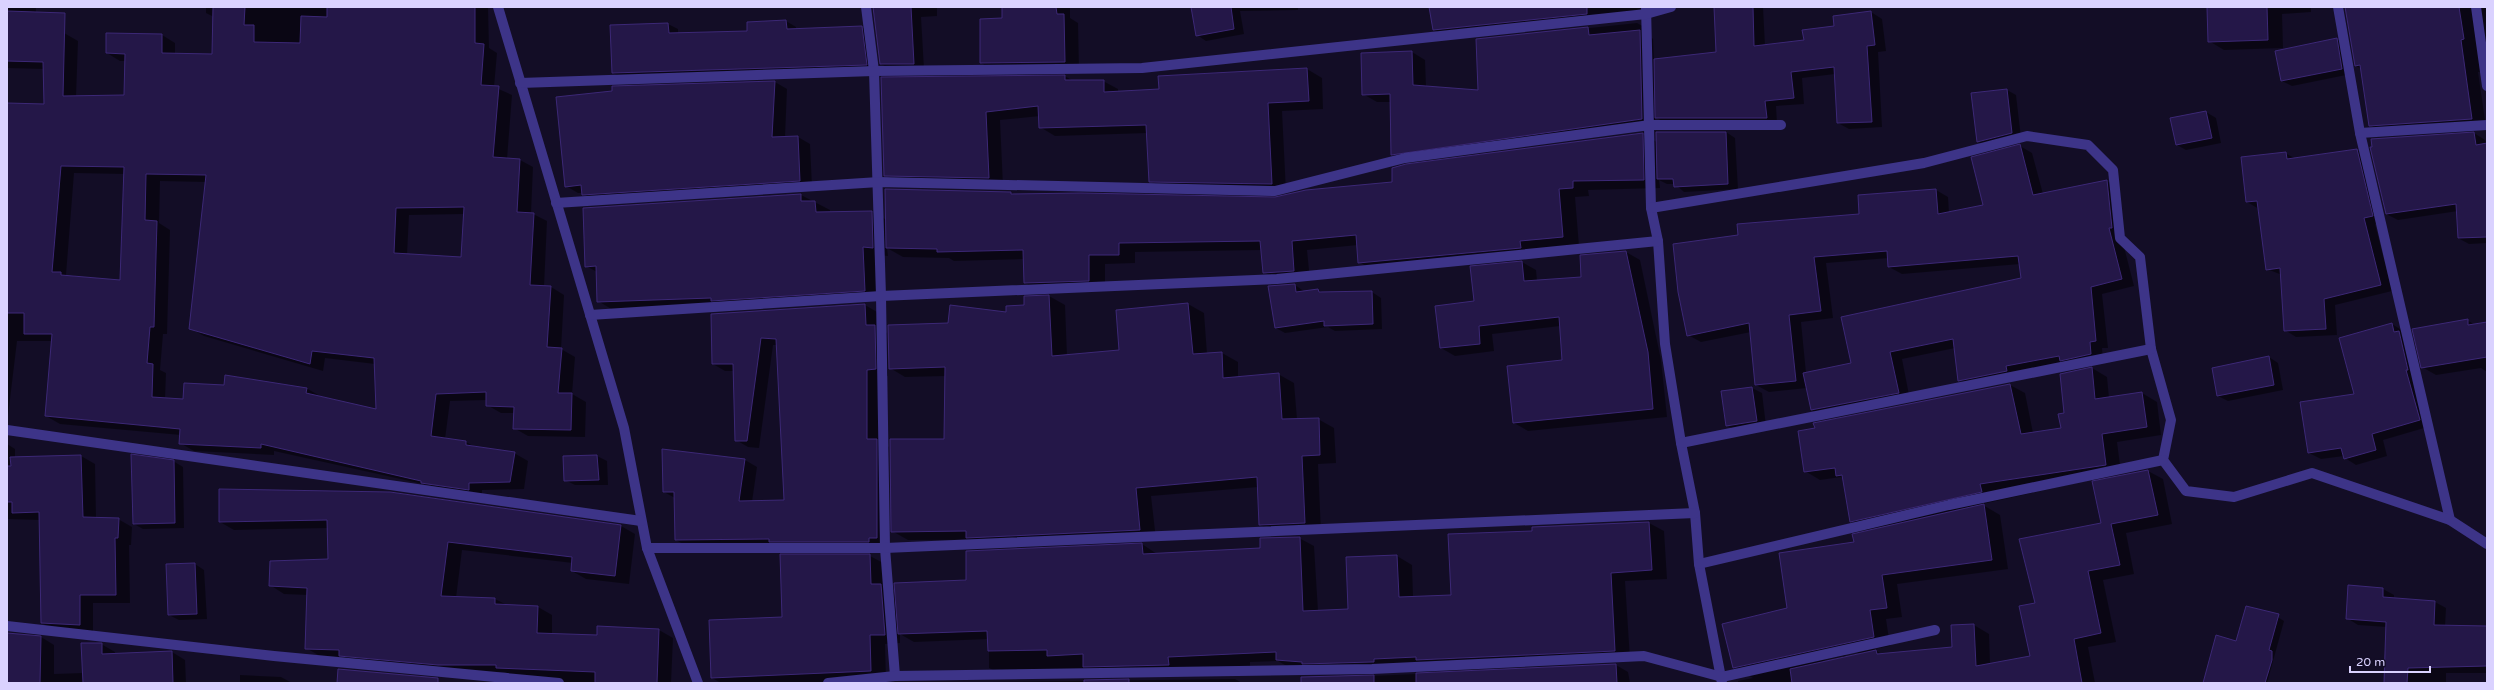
<svg xmlns="http://www.w3.org/2000/svg" width="2494" height="690" font-family="'Varela Round',sans-serif">
<rect width="100%" height="100%" fill="#130d26"/>
<g fill="#0007" fill-rule="evenodd">
<path d="M7 7H36L35 32 64 33 78 41 76 97 125 96 126 61H120L107 53 162 35 175 43V54L213 55 214 17 206 13V7H488L489 48 497 53 494 87 512 95 507 159 520 160 533 167 531 213 547 221 544 287H551L564 295 561 349 575 357 572 394 586 402 585 437 528 436 514 428V413H501L487 405V400L450 401 445 439 466 442 475 447 514 453 528 461 524 489 482 490V497L274 451V455L194 451 180 443 181 435 60 424 46 416 53 341H17L7 424V104L45 105 44 69 7 68ZM74 173 125 174 121 281 66 275ZM160 181 206 182 190 328 204 336 323 371 325 358 375 364 377 410 320 396 306 388 184 400 165 399 166 373 160 370 163 334H167L170 230 159 223ZM464 214 462 258 407 255 409 215Z"/>
<polygon points="873,7 937,7 937,16 921,17 924,69 890,69 881,64"/>
<polygon points="1003,7 1070,7 1070,18 1078,23 1079,70 995,71 981,63 1003,19"/>
<polygon points="1192,7 1298,7 1298,10 1240,11 1244,34 1206,41 1197,35"/>
<polygon points="1430,7 1646,7 1647,14 1445,36 1434,30"/>
<polygon points="1715,7 1763,7 1765,46 1805,41 1871,12 1882,19 1886,51 1878,52 1882,127 1849,129 1838,123 1835,74 1802,78 1804,104 1776,106 1777,124 1667,124 1655,117 1656,127 1406,162 1392,154 1391,102 1377,102 1363,94 1412,52 1425,60 1426,87 1479,91 1477,40 1637,23 1650,30 1651,37 1653,39 1654,60 1717,53"/>
<polygon points="2208,7 2311,7 2311,12 2282,14 2283,48 2224,50 2209,41"/>
<polygon points="2453,7 2487,7 2487,71 2478,72 2486,127 2385,134 2370,125 2362,69 2356,66"/>
<polygon points="786,21 796,27 796,30 862,27 871,32 876,70 622,78 613,73 668,24 678,29 678,34 748,32"/>
<polygon points="2337,39 2346,45 2351,74 2292,86 2282,81"/>
<polygon points="1307,69 1322,78 1323,109 1282,111 1286,192 1165,190 1150,181 1148,133 1055,136 1040,127 1040,116 1000,120 1003,186 900,184 885,175 882,78 1065,76 1073,81 1103,81 1118,89 1118,92 1160,90"/>
<polygon points="775,82 787,89 785,137 798,137 810,144 812,187 595,201 583,193 578,193 566,186"/>
<polygon points="2007,90 2016,95 2021,138 1987,147 1978,142 1972,94"/>
<polygon points="2206,112 2216,118 2221,143 2186,150 2177,145"/>
<polygon points="1726,132 1735,138 1738,189 1684,192 1675,184 1667,184 1659,180 1660,188 1588,190 1589,196 1575,197 1579,246 1375,271 1359,262 1358,245 1307,250 1310,280 1280,282 1264,272 1262,250 1135,252 1135,263 1105,264 1105,289 1041,292 1025,283 1024,259 954,261 949,258 903,257 887,248 888,256 877,255 879,299 613,310 598,301 597,272 586,266 801,195 830,210 830,213 872,212 887,220 1011,192 1015,195 1275,198 1393,183 1642,134 1657,142"/>
<polygon points="2474,133 2485,140 2487,145 2487,243 2469,244 2458,238 2458,211 2398,220 2386,214"/>
<path d="M2020 146 2032 153 2043 194 2107 181 2119 188 2121 235 2134 286 2102 294 2108 348H2102L2103 361 1971 387 1959 380 1955 348 1902 359 1910 400 1824 417 1812 410 1807 388 1769 392 1756 385 1751 332 1701 342 1688 335 1739 236 1860 214 1936 190 1948 197 1949 213 1984 206ZM1889 258V267L1902 274 2020 264 2022 279 1852 363 1806 373 1801 322 1833 318 1826 263Z"/>
<polygon points="2357,150 2368,156 2383,222 2375,224 2392,291 2335,305 2337,335 2296,337 2285,330 2282,275 2267,269 2259,209 2247,202 2285,153 2296,159"/>
<polygon points="1626,252 1640,260 1661,360 1667,417 1528,431 1514,423 1563,361 1560,326 1492,334 1494,351 1455,356 1441,348 1475,302 1522,262 1536,270 1537,281 1582,278"/>
<polygon points="1295,285 1305,292 1318,290 1324,293 1372,292 1381,298 1382,329 1335,331 1328,327 1285,333 1276,328 1269,287"/>
<polygon points="1049,296 1065,305 1067,356 1121,351 1117,310 1188,304 1204,313 1207,354 1222,353 1238,362 1238,378 1278,374 1294,383 1297,419 1318,419 1334,428 1336,463 1318,464 1321,532 1276,534 1260,525 1258,487 1151,496 1156,539 908,540 892,531 945,440 946,376 905,377 890,368 949,324 1007,313"/>
<polygon points="865,305 877,312 878,328 887,333 888,376 879,376 879,441 889,447 889,544 688,547 676,540 675,498 664,492 745,460 757,467 752,502 785,501 777,345 773,345 759,448 748,447 736,440 734,371 725,371 713,364 712,315"/>
<polygon points="2467,320 2475,325 2487,322 2487,372 2481,368 2436,375 2422,367"/>
<polygon points="2392,324 2403,331 2431,426 2383,440 2387,456 2356,465 2345,458 2344,456 2321,459 2309,453 2355,394"/>
<polygon points="2269,357 2278,363 2283,390 2228,401 2218,396"/>
<polygon points="2092,368 2107,377 2109,398 2142,393 2157,402 2161,435 2117,442 2121,473 1866,530 1851,521 1843,479 1841,477 1820,480 1805,471 1816,429 2010,385 2025,393 2033,433 2062,429 2065,414 2061,375"/>
<polygon points="1752,388 1762,393 1766,426 1736,431 1727,425"/>
<polygon points="7,444 15,449 15,458 81,456 95,464 96,518 118,519 132,527 131,545 129,545 130,603 93,603 93,632 55,631 42,623 40,520 7,519"/>
<polygon points="597,456 607,461 608,485 575,485 565,480 564,457"/>
<polygon points="173,461 183,467 184,528 143,529 134,524"/>
<path d="M2148 471 2163 479 2172 524 2126 533 2134 574 2103 580 2116 642 2088 647 2095 683H1846L1843 656 1824 660 1844 672 1842 683H1738V681L1753 678 1734 667 1788 608 1855 543 1983 505 2000 515 2008 569 1897 584 1902 617 1886 619 1890 646 1874 649 1883 655 1953 648 1952 626 1974 625 1989 634 1990 664 2032 657 2036 603 2102 523 2094 482ZM1847 647 1860 654 1845 658Z"/>
<polygon points="220,490 621,526 635,534 629,584 586,579 572,571 573,563 462,550 456,598 495,599 507,605 538,607 552,615 552,634 598,636 598,627 659,630 673,638 671,683 559,683 511,675 505,672 435,671 354,663 344,657 320,656 306,648 308,595 284,594 270,585 329,560 328,528 234,530 220,522"/>
<polygon points="1649,523 1664,531 1667,579 1625,581 1630,659 1292,669 1278,661 1250,662 1250,673 1004,676 989,668 989,639 914,642 900,634 900,643 885,644 886,680 862,683 721,683 712,678 783,618 870,556 885,564 886,587 896,593 1142,544 1157,554 1261,549 1299,538 1314,546 1318,611 1349,610 1347,558 1397,556 1412,565 1413,597 1452,596 1533,532"/>
<polygon points="195,564 204,570 207,619 179,620 169,615"/>
<polygon points="2349,587 2383,589 2394,595 2394,599 2435,602 2446,608 2445,626 2487,626 2487,673 2446,673 2446,683 2385,683 2387,627 2358,625 2347,618"/>
<polygon points="2271,613 2284,621 2267,683 2204,683 2237,642"/>
<polygon points="7,634 41,637 54,645 54,674 83,673 101,644 115,652 115,654 172,652 185,660 186,683 7,683"/>
<polygon points="1616,665 1628,672 1630,683 1302,683 1372,676"/>
<polygon points="240,675 281,677 292,683 240,683"/>
<polygon points="1235,679 1242,683 990,682"/>
</g>
<g fill="#241748" stroke="#3c2876" fill-rule="evenodd">
<path d="M213 7H245L244 25H254V42L300 43 301 16 327 17V7H475V43L484 44 481 85 499 86 493 157 520 159 517 212 534 213 530 285 551 286 547 347 562 348 558 393H572L571 430 513 429 514 407 486 406V392L436 394 431 436 466 441V445L515 452 510 482 469 483V490L421 483V481L261 444V448L179 444 180 429 45 416 52 334H24V313H7V103L44 104 43 62 7 61V11L65 13 63 96 124 95 125 54 106 53V33L162 34V53L212 54ZM61 166 124 167 120 280 61 275V272H52ZM146 174 206 175 189 329 310 364 312 351 374 358 376 409 306 393 307 388 225 375 224 385 184 383 183 399 152 397 153 364 147 363 150 327H154L157 221 145 220ZM464 207 461 257 394 253 396 208Z"/>
<polygon points="873,7 911,7 914,64 880,64"/>
<polygon points="1002,7 1056,7 1057,14 1064,14 1065,62 980,63 980,19 1002,18"/>
<polygon points="1191,7 1231,7 1234,29 1196,36"/>
<polygon points="1429,7 1587,7 1587,14 1433,30"/>
<polygon points="1714,7 1753,7 1754,46 1804,40 1802,30 1834,26 1833,16 1871,11 1875,45 1867,46 1872,122 1837,123 1834,67 1791,72 1794,98 1765,101 1767,118 1655,118 1654,59 1716,52"/>
<polygon points="2207,7 2267,7 2268,40 2208,42"/>
<polygon points="2345,7 2459,7 2464,39 2461,40 2472,119 2369,126 2360,65 2355,66"/>
<polygon points="786,20 787,29 862,26 867,65 612,73 610,25 668,23 669,33 747,31 747,22"/>
<polygon points="1588,27 1589,35 1640,30 1642,119 1391,155 1390,94 1362,95 1361,53 1412,51 1413,85 1478,90 1476,39"/>
<polygon points="2337,38 2342,69 2281,81 2275,51"/>
<polygon points="1307,68 1309,101 1268,103 1272,184 1149,182 1146,125 1039,128 1038,106 986,112 989,178 884,176 881,77 1065,75 1065,80 1104,80 1104,92 1159,89 1158,76"/>
<polygon points="775,81 772,137 798,136 800,181 582,195 581,185 565,187 556,97 612,91 612,86"/>
<polygon points="2007,89 2012,133 1977,142 1971,93"/>
<polygon points="2206,111 2212,138 2176,145 2170,118"/>
<polygon points="1656,132 1726,132 1728,184 1674,187 1673,179 1657,179"/>
<polygon points="2474,132 2476,145 2487,143 2487,237 2458,238 2456,204 2386,214 2370,147 2372,147 2371,139"/>
<polygon points="1643,133 1644,180 1573,181 1573,188 1559,189 1563,237 1520,241 1521,248 1358,263 1356,235 1292,241 1294,271 1263,273 1260,241 1119,243 1119,255 1089,255 1089,281 1024,283 1023,250 937,252 937,249 886,248 885,189 1011,192 1011,194 1081,193 1275,197 1306,190 1392,182 1392,168 1406,164"/>
<polygon points="2020,144 2033,195 2107,180 2112,228 2109,228 2122,279 2091,287 2096,341 2090,342 2091,354 2060,361 2059,356 2006,366 2007,371 1958,381 1953,339 1890,352 1899,393 1811,410 1803,373 1851,363 1841,317 2021,278 2018,256 1888,267 1887,251 1814,257 1821,311 1789,315 1796,381 1755,385 1749,323 1687,336 1678,292 1673,244 1738,235 1737,224 1859,214 1858,195 1936,189 1938,214 1983,205 1971,157"/>
<polygon points="2357,149 2373,216 2364,218 2381,285 2324,299 2326,329 2284,331 2280,268 2266,270 2257,201 2246,202 2241,157 2286,152 2287,159"/>
<polygon points="801,194 801,201 815,201 816,212 872,211 873,248 863,247 865,291 711,301 711,298 597,302 596,266 585,267 583,208"/>
<polygon points="1626,251 1648,352 1653,409 1513,423 1507,366 1562,360 1559,317 1479,326 1480,344 1440,348 1435,306 1474,301 1470,266 1522,261 1524,281 1581,277 1580,255"/>
<polygon points="1295,284 1296,292 1318,289 1319,292 1372,291 1373,324 1324,326 1324,321 1275,328 1268,286"/>
<polygon points="1049,295 1052,356 1119,350 1116,310 1188,303 1193,354 1222,352 1223,378 1279,373 1282,419 1319,418 1320,455 1302,456 1305,523 1259,525 1257,477 1136,488 1140,530 966,538 966,531 891,532 890,439 944,439 945,367 889,369 888,325 948,323 950,305 1006,312 1006,306 1024,305 1024,296"/>
<polygon points="865,304 866,325 875,325 876,369 867,370 867,439 877,439 877,538 869,538 869,542 769,542 769,539 675,540 674,492 663,492 662,449 745,459 739,501 784,500 776,339 761,338 747,441 735,441 733,364 712,364 711,314"/>
<polygon points="2468,319 2468,325 2487,322 2487,357 2421,368 2412,329"/>
<polygon points="2392,323 2394,332 2399,331 2408,370 2406,370 2420,420 2372,434 2376,450 2344,459 2341,448 2308,453 2300,402 2354,394 2339,338"/>
<polygon points="2269,356 2274,385 2217,396 2212,368"/>
<polygon points="2092,367 2095,399 2142,392 2147,427 2102,434 2106,465 1980,484 1982,492 1850,522 1842,475 1836,476 1835,468 1804,472 1798,431 1815,428 1813,423 2010,384 2021,434 2061,428 2058,414 2064,413 2060,374"/>
<polygon points="1752,387 1757,421 1726,426 1721,391"/>
<polygon points="131,454 174,460 175,523 133,524"/>
<polygon points="81,455 83,517 119,518 118,538 115,538 116,595 80,595 80,625 41,623 39,512 12,513 12,502 7,502 7,466 11,466 10,457"/>
<polygon points="597,455 599,480 564,481 563,456"/>
<polygon points="2148,470 2158,515 2111,524 2120,565 2088,571 2101,633 2074,639 2082,683 1792,683 1790,669 1876,650 1877,654 1952,647 1951,625 1974,624 1976,666 2030,656 2019,606 2035,603 2019,539 2101,523 2092,481"/>
<polygon points="219,489 390,492 621,525 615,576 571,571 572,557 448,542 441,596 495,598 495,604 538,606 537,633 597,635 597,626 659,629 657,683 595,683 595,672 496,668 496,665 438,665 339,656 339,650 305,649 307,588 269,586 270,561 328,559 327,520 219,522"/>
<polygon points="1984,504 1992,560 1882,575 1887,608 1870,610 1874,637 1733,668 1722,624 1787,608 1779,553 1854,542 1852,534"/>
<polygon points="1649,522 1652,570 1611,573 1615,651 1416,660 1416,657 1374,659 1374,662 1372,662 1302,664 1302,662 1276,660 1276,652 1168,657 1169,665 1083,667 1083,654 1047,656 1047,650 988,651 987,631 898,634 894,583 966,580 966,551 1142,543 1143,554 1260,548 1260,538 1300,537 1303,611 1348,609 1346,557 1397,555 1399,597 1451,595 1448,534 1532,531 1532,527"/>
<polygon points="780,554 870,554 871,584 881,584 885,635 870,635 871,671 711,678 709,620 782,617"/>
<polygon points="195,563 197,614 168,615 166,564"/>
<polygon points="2348,585 2383,588 2383,597 2435,601 2434,625 2487,626 2487,666 2408,668 2407,683 2384,683 2386,622 2346,619"/>
<polygon points="2246,606 2279,614 2269,650 2272,651 2272,660 2265,683 2203,683 2216,635 2236,641"/>
<polygon points="7,633 41,636 40,683 7,683"/>
<polygon points="81,643 102,643 102,654 172,651 173,683 83,683"/>
<polygon points="1616,664 1617,683 1416,683 1416,673"/>
<polygon points="338,669 438,678 438,683 337,683"/>
<polygon points="1374,675 1374,683 1301,683 1301,677"/>
<polygon points="1129,679 1129,683 1084,683 1084,680"/>
</g>
<g fill="none" stroke-linecap="round" stroke-linejoin="round">
<g stroke="#3d3488" stroke-width="10">
<polyline points="498,7 624,428 647,548 698,683"/>
<polyline points="866,7 874,71 881,296 885,548 895,676"/>
<polyline points="1646,7 1651,208 1658,241 1665,344 1681,443 1695,513 1699,564 1722,683"/>
<polyline points="2338,7 2360,133 2450,520"/>
<polyline points="2476,7 2487,86"/>
<polyline points="520,83 874,71 1142,68 1646,14 1671,7"/>
<polyline points="2360,133 2487,125"/>
<polyline points="556,203 879,182 1275,191 1405,158 1650,125 1781,125"/>
<polyline points="1651,208 1924,163 2027,136 2088,145 2113,170 2120,238 2140,257 2151,349 2171,420 2163,460 2186,491 2234,497 2312,473 2450,520 2487,544"/>
<polyline points="590,315 881,296 1277,279 1658,241"/>
<polyline points="7,430 641,521"/>
<polyline points="1681,443 2151,349"/>
<polyline points="647,548 885,548 1695,513"/>
<polyline points="1699,564 1949,505 2163,460"/>
<polyline points="7,626 274,656 559,683"/>
<polyline points="828,683 895,676 1372,669 1644,656 1722,677 1935,630"/>
</g>
</g>
<rect width="2494" height="690" fill="none" stroke="#dad2ff" stroke-width="16"/>
<path d="M2350 666v6h80v-6" fill="none" stroke="#dad2ff" stroke-width="2"/>
<text x="2356" y="666" font-size="12" fill="#dad2ff" stroke="#130d26" stroke-width="3" paint-order="stroke">20 m</text>
</svg>
